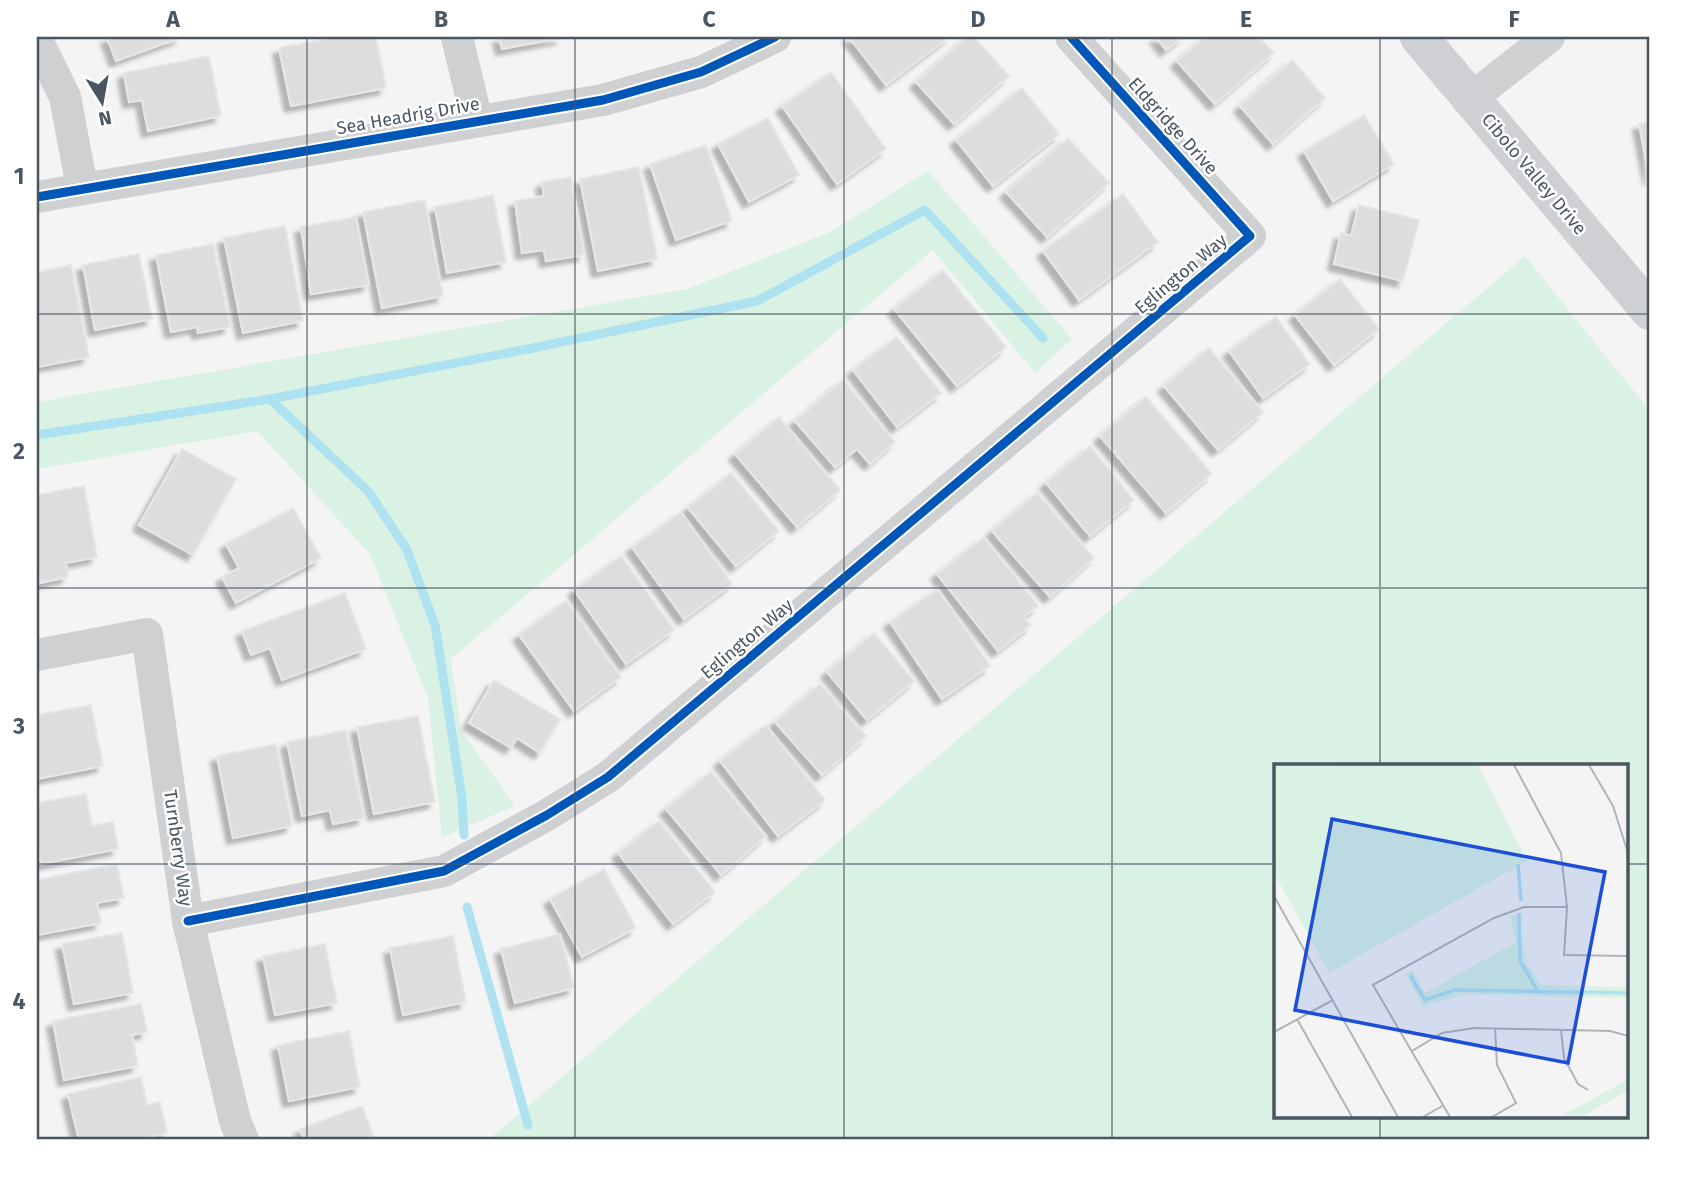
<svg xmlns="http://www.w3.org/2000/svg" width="1687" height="1177" font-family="'Fira Sans',sans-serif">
<defs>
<filter id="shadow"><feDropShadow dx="-6" dy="6" stdDeviation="2" flood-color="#0004"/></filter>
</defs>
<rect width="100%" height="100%" fill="#f4f4f4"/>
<g fill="#d9f2e3" fill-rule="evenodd">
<polygon points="928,171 1072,339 1035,373 933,250 451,659 461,730 515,806 442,837 428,698 370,554 257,431 37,469 37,402 687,289 830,232"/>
<path d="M1525 256 1650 411V1140H488ZM1276 766H1626V1116H1276Z"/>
</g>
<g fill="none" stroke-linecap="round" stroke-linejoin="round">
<g stroke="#aee2f0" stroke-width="9">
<polyline points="270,399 368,491 407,550 435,625 462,798 464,835"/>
<polyline points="37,435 270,399 528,349 757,301 925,210 1043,338"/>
<polyline points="467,907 528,1125"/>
</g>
</g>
<g fill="#ddddde" stroke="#e5e6e7" stroke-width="2" filter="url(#shadow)">
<polygon points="107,37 182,37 116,61"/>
<polygon points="335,37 376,37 386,88 291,106 279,48"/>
<polygon points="499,37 562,37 562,38 502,49"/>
<polygon points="849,37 949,37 886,85"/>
<polygon points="967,37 974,37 1009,76 954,124 916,82"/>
<polygon points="1156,37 1183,37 1166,50"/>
<polygon points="1205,37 1259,37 1274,53 1215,104 1177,61"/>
<polygon points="209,56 221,116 148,131 142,100 129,102 124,73"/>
<polygon points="1292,60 1325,98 1273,144 1240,106"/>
<polygon points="831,72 886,149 837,184 782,106"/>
<polygon points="1022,88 1059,134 993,186 956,140"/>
<polygon points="1364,115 1394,164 1333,201 1304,151"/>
<polygon points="768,118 799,175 749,202 718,144"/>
<polygon points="1650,122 1650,180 1639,124"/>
<polygon points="1068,138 1109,183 1047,237 1006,192"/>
<polygon points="706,145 732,221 676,240 650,164"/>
<polygon points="639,167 657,259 598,271 580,179"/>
<polygon points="571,177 584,255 546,261 544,250 522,253 515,201 544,196 542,182"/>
<polygon points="1123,194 1158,242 1079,300 1043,251"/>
<polygon points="493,195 506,262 447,273 435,207"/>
<polygon points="425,200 443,296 382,308 363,212"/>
<polygon points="1359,205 1419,220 1403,281 1334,264 1341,233 1351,236"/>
<polygon points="356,217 369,285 311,294 301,227"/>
<polygon points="285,226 303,321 243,333 224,238"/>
<polygon points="213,244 230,327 198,333 197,327 171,332 156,255"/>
<polygon points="139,254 152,319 95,330 83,265"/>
<polygon points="71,265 89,357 37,367 37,272"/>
<polygon points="943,270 1006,347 957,386 894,309"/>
<polygon points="1340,279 1379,329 1334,365 1295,315"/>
<polygon points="1276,317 1310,364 1263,398 1229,351"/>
<polygon points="897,337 941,393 897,427 853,370"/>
<polygon points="1209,348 1263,412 1218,450 1164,386"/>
<polygon points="843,380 895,442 870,464 857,449 835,467 795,421"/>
<polygon points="1146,397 1212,474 1166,513 1100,436"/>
<polygon points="779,417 840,490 797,527 735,454"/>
<polygon points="1090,446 1134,500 1090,536 1046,483"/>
<polygon points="182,449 236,479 193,555 139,525"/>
<polygon points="731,473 779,531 736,566 688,508"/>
<polygon points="84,486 97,557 66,563 68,577 40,583 37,564 37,495"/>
<polygon points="1037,493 1094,558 1050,597 992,531"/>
<polygon points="293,508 321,558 236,603 222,577 239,568 226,544"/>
<polygon points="681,512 732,584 684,619 632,547"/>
<polygon points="984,537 1038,606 1023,617 1031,625 998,651 937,574"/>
<polygon points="621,556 674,630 626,664 574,590"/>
<polygon points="938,589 990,666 942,699 890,622"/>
<polygon points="345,593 366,649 282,680 270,648 251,655 242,631"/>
<polygon points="566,601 621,677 574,711 519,635"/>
<polygon points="874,633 914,681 867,720 827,672"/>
<polygon points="494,680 560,719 540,753 517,738 511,748 469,723"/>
<polygon points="820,684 866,736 822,775 775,722"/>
<polygon points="91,705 103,766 37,779 37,715"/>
<polygon points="418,716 435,802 374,814 357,727"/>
<polygon points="766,725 825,800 778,836 720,761"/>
<polygon points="346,730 364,818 333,824 330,810 302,816 287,742"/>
<polygon points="276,744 292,826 233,838 217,756"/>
<polygon points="711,772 766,836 721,875 666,809"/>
<polygon points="86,794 92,826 113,822 118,849 41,864 37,844 37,803"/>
<polygon points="659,821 715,892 673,924 618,853"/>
<polygon points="117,864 124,898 97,903 101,923 37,935 37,880"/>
<polygon points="604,869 636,928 582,957 550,899"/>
<polygon points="122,933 133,993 74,1004 62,944"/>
<polygon points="560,934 574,988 515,1003 501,949"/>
<polygon points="453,936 466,1002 403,1015 390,948"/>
<polygon points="325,944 337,1003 275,1015 263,956"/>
<polygon points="141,1004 147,1032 132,1035 138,1066 64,1080 53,1021"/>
<polygon points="349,1031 360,1087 289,1101 278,1045"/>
<polygon points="141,1077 147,1105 160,1102 167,1133 136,1140 79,1140 68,1094"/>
<polygon points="362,1106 375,1140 304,1140 300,1129"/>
</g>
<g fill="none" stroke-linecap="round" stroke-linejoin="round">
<g stroke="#ced0d2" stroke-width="32">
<polyline points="457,37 477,121"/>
<polyline points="37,40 65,97 82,187"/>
<polyline points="1470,99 1549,37"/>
<polyline points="37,197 603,100 701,72 775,37"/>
<polyline points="37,655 147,634 188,921 235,1121 243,1140"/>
<polyline points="188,921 444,871 547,815 608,777 1250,236 1071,37"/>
</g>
<polyline stroke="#ced0d4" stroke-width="38" points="1419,37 1650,311"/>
<defs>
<g id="cycleway">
<polyline points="37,197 603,100 701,72 775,37"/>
<polyline points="188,921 444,871 547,815 608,777 1250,236 1071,37"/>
</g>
</defs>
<use href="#cycleway" stroke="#fff" stroke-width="13"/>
<use href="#cycleway" stroke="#0057b8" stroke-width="9"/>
</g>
<path fill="none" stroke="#4a5661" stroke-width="2" stroke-opacity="0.55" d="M307 37V1140M575 37V1140M844 37V1140M1112 37V1140M1380 37V766M37 314H1650M37 588H1650M37 864H1276M1626 864H1650M1380 1116V1140"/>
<g text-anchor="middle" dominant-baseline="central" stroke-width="5" stroke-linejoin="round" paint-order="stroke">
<g font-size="18" fill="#4a5661" stroke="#fff">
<text transform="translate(408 116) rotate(-10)">Sea Headrig Drive</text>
<text transform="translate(1173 126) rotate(48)">Eldgridge Drive</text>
<text transform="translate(1534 174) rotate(50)">Cibolo Valley Drive</text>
<text transform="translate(1181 274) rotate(-40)">Eglington Way</text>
<text transform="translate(747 639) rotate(-40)">Eglington Way</text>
<text transform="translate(178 848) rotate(82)">Turnberry Way</text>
</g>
</g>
<g transform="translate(1274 764)">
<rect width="354" height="354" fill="#f4f4f4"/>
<path d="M204 1 253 97 55 209 0 109V2ZM249 149 247 172 252 197 266 221 353 223V234L192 230 149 242 131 210 138 206 151 229 242 178 236 152ZM353 316V327L307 353H286Z" fill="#d9f2e3"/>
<path fill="none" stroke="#aee2f0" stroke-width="3.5" d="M244 100 247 137M245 149 246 197 263 226M136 211 151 236 181 226 354 229"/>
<path fill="none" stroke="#b0b5b9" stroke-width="2" d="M240 1 287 89 293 143 290 191 354 192M315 1 339 42 354 89M0 132 124 353M23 255 78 353M287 266 290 294 304 320 314 326M0 268 59 236M138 287 168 269 200 264 336 267 354 272M149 353 170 341M176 353 99 221 220 154 250 143H293M218 353 242 339 223 301 221 264"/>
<path fill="#1d4ed8" fill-opacity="0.15" stroke="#1d4ed8" stroke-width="3.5" d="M58 55 331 108 294 299 21 246Z"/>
<rect width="354" height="354" fill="none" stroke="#4a5661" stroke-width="3.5"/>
</g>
<rect width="1687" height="1177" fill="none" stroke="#ffffff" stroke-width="77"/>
<g transform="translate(102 102) rotate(169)" stroke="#ffffff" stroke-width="5" paint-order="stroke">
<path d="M0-5L12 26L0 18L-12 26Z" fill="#4a5661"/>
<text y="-10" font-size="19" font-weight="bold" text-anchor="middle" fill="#4a5661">N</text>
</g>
<rect x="38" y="38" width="1610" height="1100" fill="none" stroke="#4a5661" stroke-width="2.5"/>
<g font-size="23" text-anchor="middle" font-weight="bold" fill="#4a5661">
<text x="173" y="27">A</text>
<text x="441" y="27">B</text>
<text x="709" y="27">C</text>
<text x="978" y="27">D</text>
<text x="1246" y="27">E</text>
<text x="1514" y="27">F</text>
<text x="19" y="184">1</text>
<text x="19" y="459">2</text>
<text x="19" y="734">3</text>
<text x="19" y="1009">4</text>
</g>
</svg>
